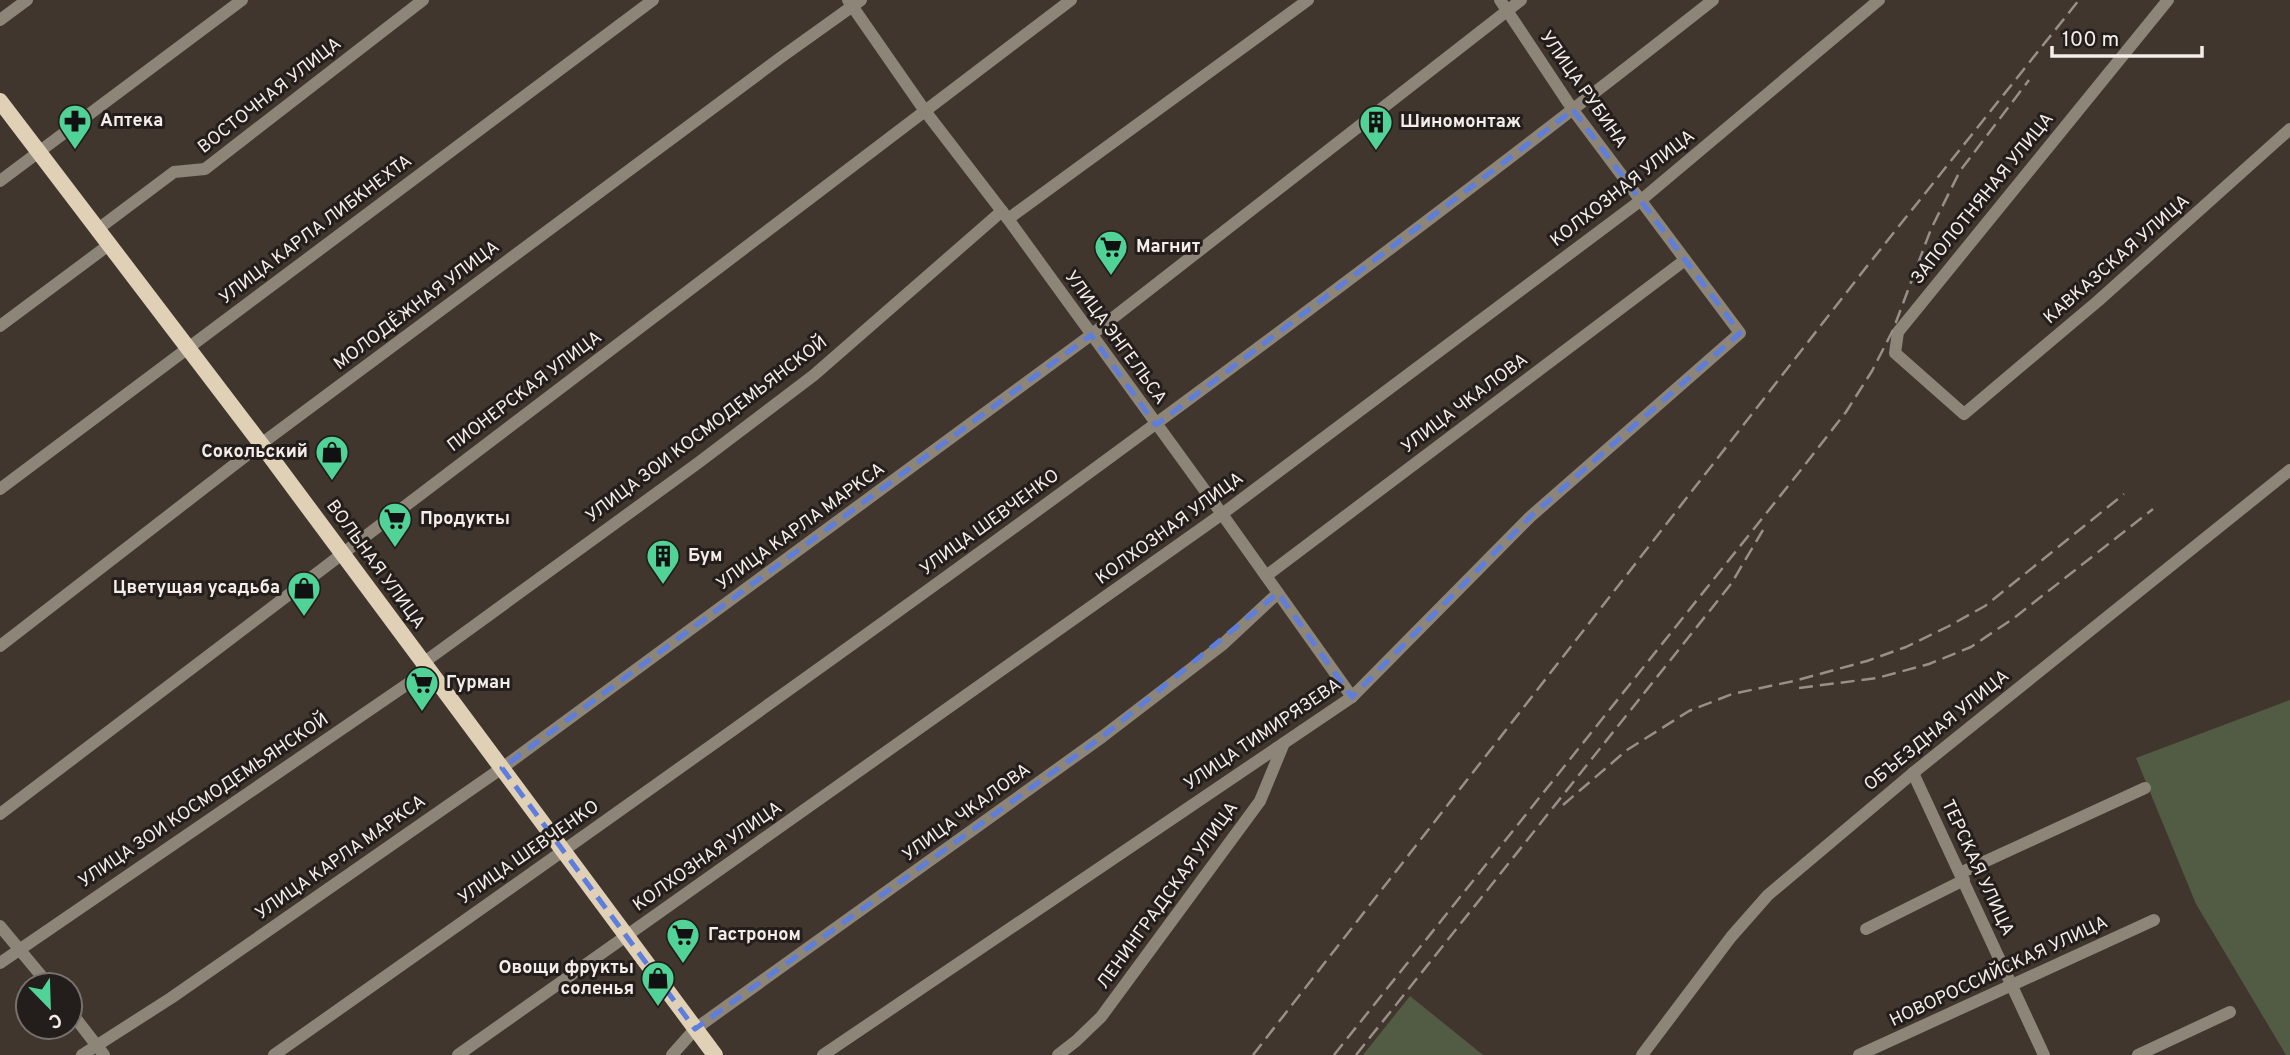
<svg xmlns="http://www.w3.org/2000/svg" width="2290" height="1055" font-family="Overpass,sans-serif">
<rect width="100%" height="100%" fill="#40362e"/>
<g fill="#525b44">
<polygon points="2290,700 2290,1055 2286,1055 2196,904 2136,758"/>
<polygon points="1410,996 1483,1055 1363,1055"/>
</g>
<g fill="none" stroke-linecap="round" stroke-linejoin="round">
<g stroke="#8c8578" stroke-width="12">
<polyline points="848,0 925,111 1008,219 1222,514 1352,697"/>
<polyline points="2168,0 1898,332 1895,353 1964,414 2098,301 2290,129"/>
<polyline points="0,20 27,0"/>
<polyline points="0,181 242,0"/>
<polyline points="1008,219 1308,0"/>
<polyline points="98,229 174,172 205,169 423,0"/>
<polyline points="0,326 110,244"/>
<polyline points="0,489 653,0"/>
<polyline points="1266,576 1685,260"/>
<polyline points="0,646 261,444 780,58 861,0"/>
<polyline points="423,663 698,463 814,375 1002,211"/>
<polyline points="1913,773 2044,1055"/>
<polyline points="0,814 1071,0"/>
<polyline points="1960,873 2145,788"/>
<polyline points="0,926 49,985"/>
<polyline points="1866,929 1964,880"/>
<polyline points="0,963 428,670"/>
<polyline points="70,1011 104,1055"/>
<polyline points="82,1055 171,998 502,768 1091,335 1521,0"/>
<path d="M274 1055C760 713 1246 368 1713 0"/>
<polyline points="458,1055 1222,514 1640,201 1879,0"/>
<polyline points="672,1055 695,1029 1102,737 1222,645 1278,593"/>
<polyline points="823,1055 1352,697 1530,517 1740,333 1573,110 1500,0"/>
<polyline points="1058,1055 1076,1041 1101,1017 1260,801 1284,743"/>
<polyline points="1642,1055 1731,937 1768,895 1913,773 2290,470"/>
<polyline points="1859,1055 2154,920"/>
<polyline points="2138,1055 2230,1012"/>
</g>
<polyline stroke="#e0d1b6" stroke-width="16" points="0,101 261,444 715,1055"/>
<g stroke="#988f89" stroke-width="2.5" stroke-dasharray="14 7" stroke-linecap="butt">
<polyline points="1799,688 1877,678 1929,664 1971,647 2014,618 2153,509"/>
<polyline points="1563,805 1627,750 1689,711 1732,694 1794,681 1867,661 1906,647 1949,626 1985,606 2124,494"/>
<polyline points="1253,1055 1864,270 2079,0"/>
<polyline points="1334,1055 1800,471 1846,412 1872,371 1893,330 1931,229 1960,171 2029,80"/>
<polyline points="1356,1055 1731,584 1763,530"/>
</g>
</g>
<path fill="none" stroke="#5e7edd" stroke-width="5" stroke-dasharray="14 9" stroke-linejoin="round" d="M1573 110 1740 333 1530 517 1352 697 1278 593 1102 737 695 1029 502 768 1091 335 1156 425Z"/>
<defs>
<symbol id="pharmacy-pin" viewBox="-11 -11 22 30"><path d="M0 17L-7.5 6A9.5 9.5 0 1 1 7.5 6Z" fill="#51d398" stroke="#231e1b"/><path d="M-2-6h4v4h4v4h-4v4h-4v-4h-4v-4h4Z" fill="#111"/></symbol>
<symbol id="building-pin" viewBox="-11 -11 22 30"><path d="M0 17L-7.5 6A9.5 9.5 0 1 1 7.5 6Z" fill="#51d398" stroke="#231e1b"/><path d="M-4-6H4V6H1V3H-1V6H-4ZM-2.5-4.3h1.7v1.8h-1.7ZM.8-4.3h1.7v1.8H.8ZM-2.5-1h1.7V.8h-1.7ZM.8-1h1.7V.8H.8Z" fill="#111"/></symbol>
<symbol id="supermarket-pin" viewBox="-11 -11 22 30"><path d="M0 17L-7.5 6A9.5 9.5 0 1 1 7.5 6Z" fill="#51d398" stroke="#231e1b"/><path d="M-6-5.5h2.5l.6 2H6L4.5 2H-2.5L-4.4-4H-6ZM-1.5 3.2a1.3 1.3 0 1 0 .1 0ZM3 3.2a1.3 1.3 0 1 0 .1 0Z" fill="#111"/></symbol>
<symbol id="shop-pin" viewBox="-11 -11 22 30"><path d="M0 17L-7.5 6A9.5 9.5 0 1 1 7.5 6Z" fill="#51d398" stroke="#231e1b"/><path d="M-5-2.5h2.3a2.7 3.5 0 0 1 5.4 0H5L5.5 6h-11ZM-1.5-2.5h3a1.5 2.3 0 0 0-3 0Z" fill="#111"/></symbol>
</defs>
<g fill-rule="evenodd">
<use href="#pharmacy-pin" x="56" y="102" width="38" height="52"/>
<use href="#building-pin" x="1357" y="103" width="38" height="52"/>
<use href="#supermarket-pin" x="1092" y="228" width="38" height="52"/>
<use href="#shop-pin" x="313" y="433" width="38" height="52"/>
<use href="#supermarket-pin" x="376" y="500" width="38" height="52"/>
<use href="#building-pin" x="644" y="537" width="38" height="52"/>
<use href="#shop-pin" x="285" y="569" width="38" height="52"/>
<use href="#supermarket-pin" x="403" y="664" width="38" height="52"/>
<use href="#supermarket-pin" x="664" y="916" width="38" height="52"/>
<use href="#shop-pin" x="639" y="959" width="38" height="52"/>
</g>
<g text-anchor="middle" dominant-baseline="central" stroke-width="6" stroke-linejoin="round" paint-order="stroke">
<g font-size="18" fill="#f4ede9" stroke="#231e1b">
<text transform="translate(1583 90) rotate(55)">УЛИЦА РУБИНА</text>
<text transform="translate(270 96) rotate(-38)">ВОСТОЧНАЯ УЛИЦА</text>
<text transform="translate(1623 189) rotate(-38)">КОЛХОЗНАЯ УЛИЦА</text>
<text transform="translate(1983 199) rotate(-51)">ЗАПОЛОТНЯНАЯ УЛИЦА</text>
<text transform="translate(316 230) rotate(-37)">УЛИЦА КАРЛА ЛИБКНЕХТА</text>
<text transform="translate(2117 260) rotate(-41)">КАВКАЗСКАЯ УЛИЦА</text>
<text transform="translate(417 306) rotate(-37)">МОЛОДЁЖНАЯ УЛИЦА</text>
<text transform="translate(1115 338) rotate(54)">УЛИЦА ЭНГЕЛЬСА</text>
<text transform="translate(525 392) rotate(-37)">ПИОНЕРСКАЯ УЛИЦА</text>
<text transform="translate(1465 404) rotate(-37)">УЛИЦА ЧКАЛОВА</text>
<text transform="translate(707 430) rotate(-37)">УЛИЦА ЗОИ КОСМОДЕМЬЯНСКОЙ</text>
<text transform="translate(990 523) rotate(-36)">УЛИЦА ШЕВЧЕНКО</text>
<text transform="translate(801 527) rotate(-36)">УЛИЦА КАРЛА МАРКСА</text>
<text transform="translate(1170 529) rotate(-36)">КОЛХОЗНАЯ УЛИЦА</text>
<text transform="translate(375 565) rotate(54)">ВОЛЬНАЯ УЛИЦА</text>
<text transform="translate(1937 731) rotate(-39)">ОБЪЕЗДНАЯ УЛИЦА</text>
<text transform="translate(1263 735) rotate(-34)">УЛИЦА ТИМИРЯЗЕВА</text>
<text transform="translate(204 801) rotate(-34)">УЛИЦА ЗОИ КОСМОДЕМЬЯНСКОЙ</text>
<text transform="translate(967 813) rotate(-36)">УЛИЦА ЧКАЛОВА</text>
<text transform="translate(529 853) rotate(-35)">УЛИЦА ШЕВЧЕНКО</text>
<text transform="translate(708 857) rotate(-35)">КОЛХОЗНАЯ УЛИЦА</text>
<text transform="translate(341 858) rotate(-35)">УЛИЦА КАРЛА МАРКСА</text>
<text transform="translate(1977 868) rotate(65)">ТЕРСКАЯ УЛИЦА</text>
<text transform="translate(1168 896) rotate(-54)">ЛЕНИНГРАДСКАЯ УЛИЦА</text>
<text transform="translate(1999 972) rotate(-25)">НОВОРОССИЙСКАЯ УЛИЦА</text>
</g>
<g font-size="18" font-weight="bold" fill="#f4ede9" stroke="#231e1b" text-anchor="start">
<text x="100" y="121">Аптека</text>
<text x="1400" y="122">Шиномонтаж</text>
<text x="1136" y="247">Магнит</text>
<text x="308" y="452" text-anchor="end">Сокольский</text>
<text x="420" y="519">Продукты</text>
<text x="688" y="556">Бум</text>
<text x="280" y="588" text-anchor="end">Цветущая усадьба</text>
<text x="446" y="683">Гурман</text>
<text x="708" y="935">Гастроном</text>
<text x="634" y="968" text-anchor="end">Овощи фрукты<tspan x="634" dy="21">соленья</tspan></text>
</g>
</g>
<g transform="translate(49 1006) rotate(157)"><circle r="33" fill="#231e1b" stroke="#77716d" stroke-width="2"/>
<path d="M0-5L12 26L0 18L-12 26Z" fill="#51d398"/>
<text y="-10" font-size="19" font-weight="bold" text-anchor="middle" fill="#f4ede9">С</text>
</g>
<path d="M2052 46v10h150v-10" fill="none" stroke="#f4ede9" stroke-width="3.5"/>
<text x="2062" y="46" font-size="21" fill="#f4ede9" stroke="#231e1b" stroke-width="5" paint-order="stroke">100 m</text>
</svg>
